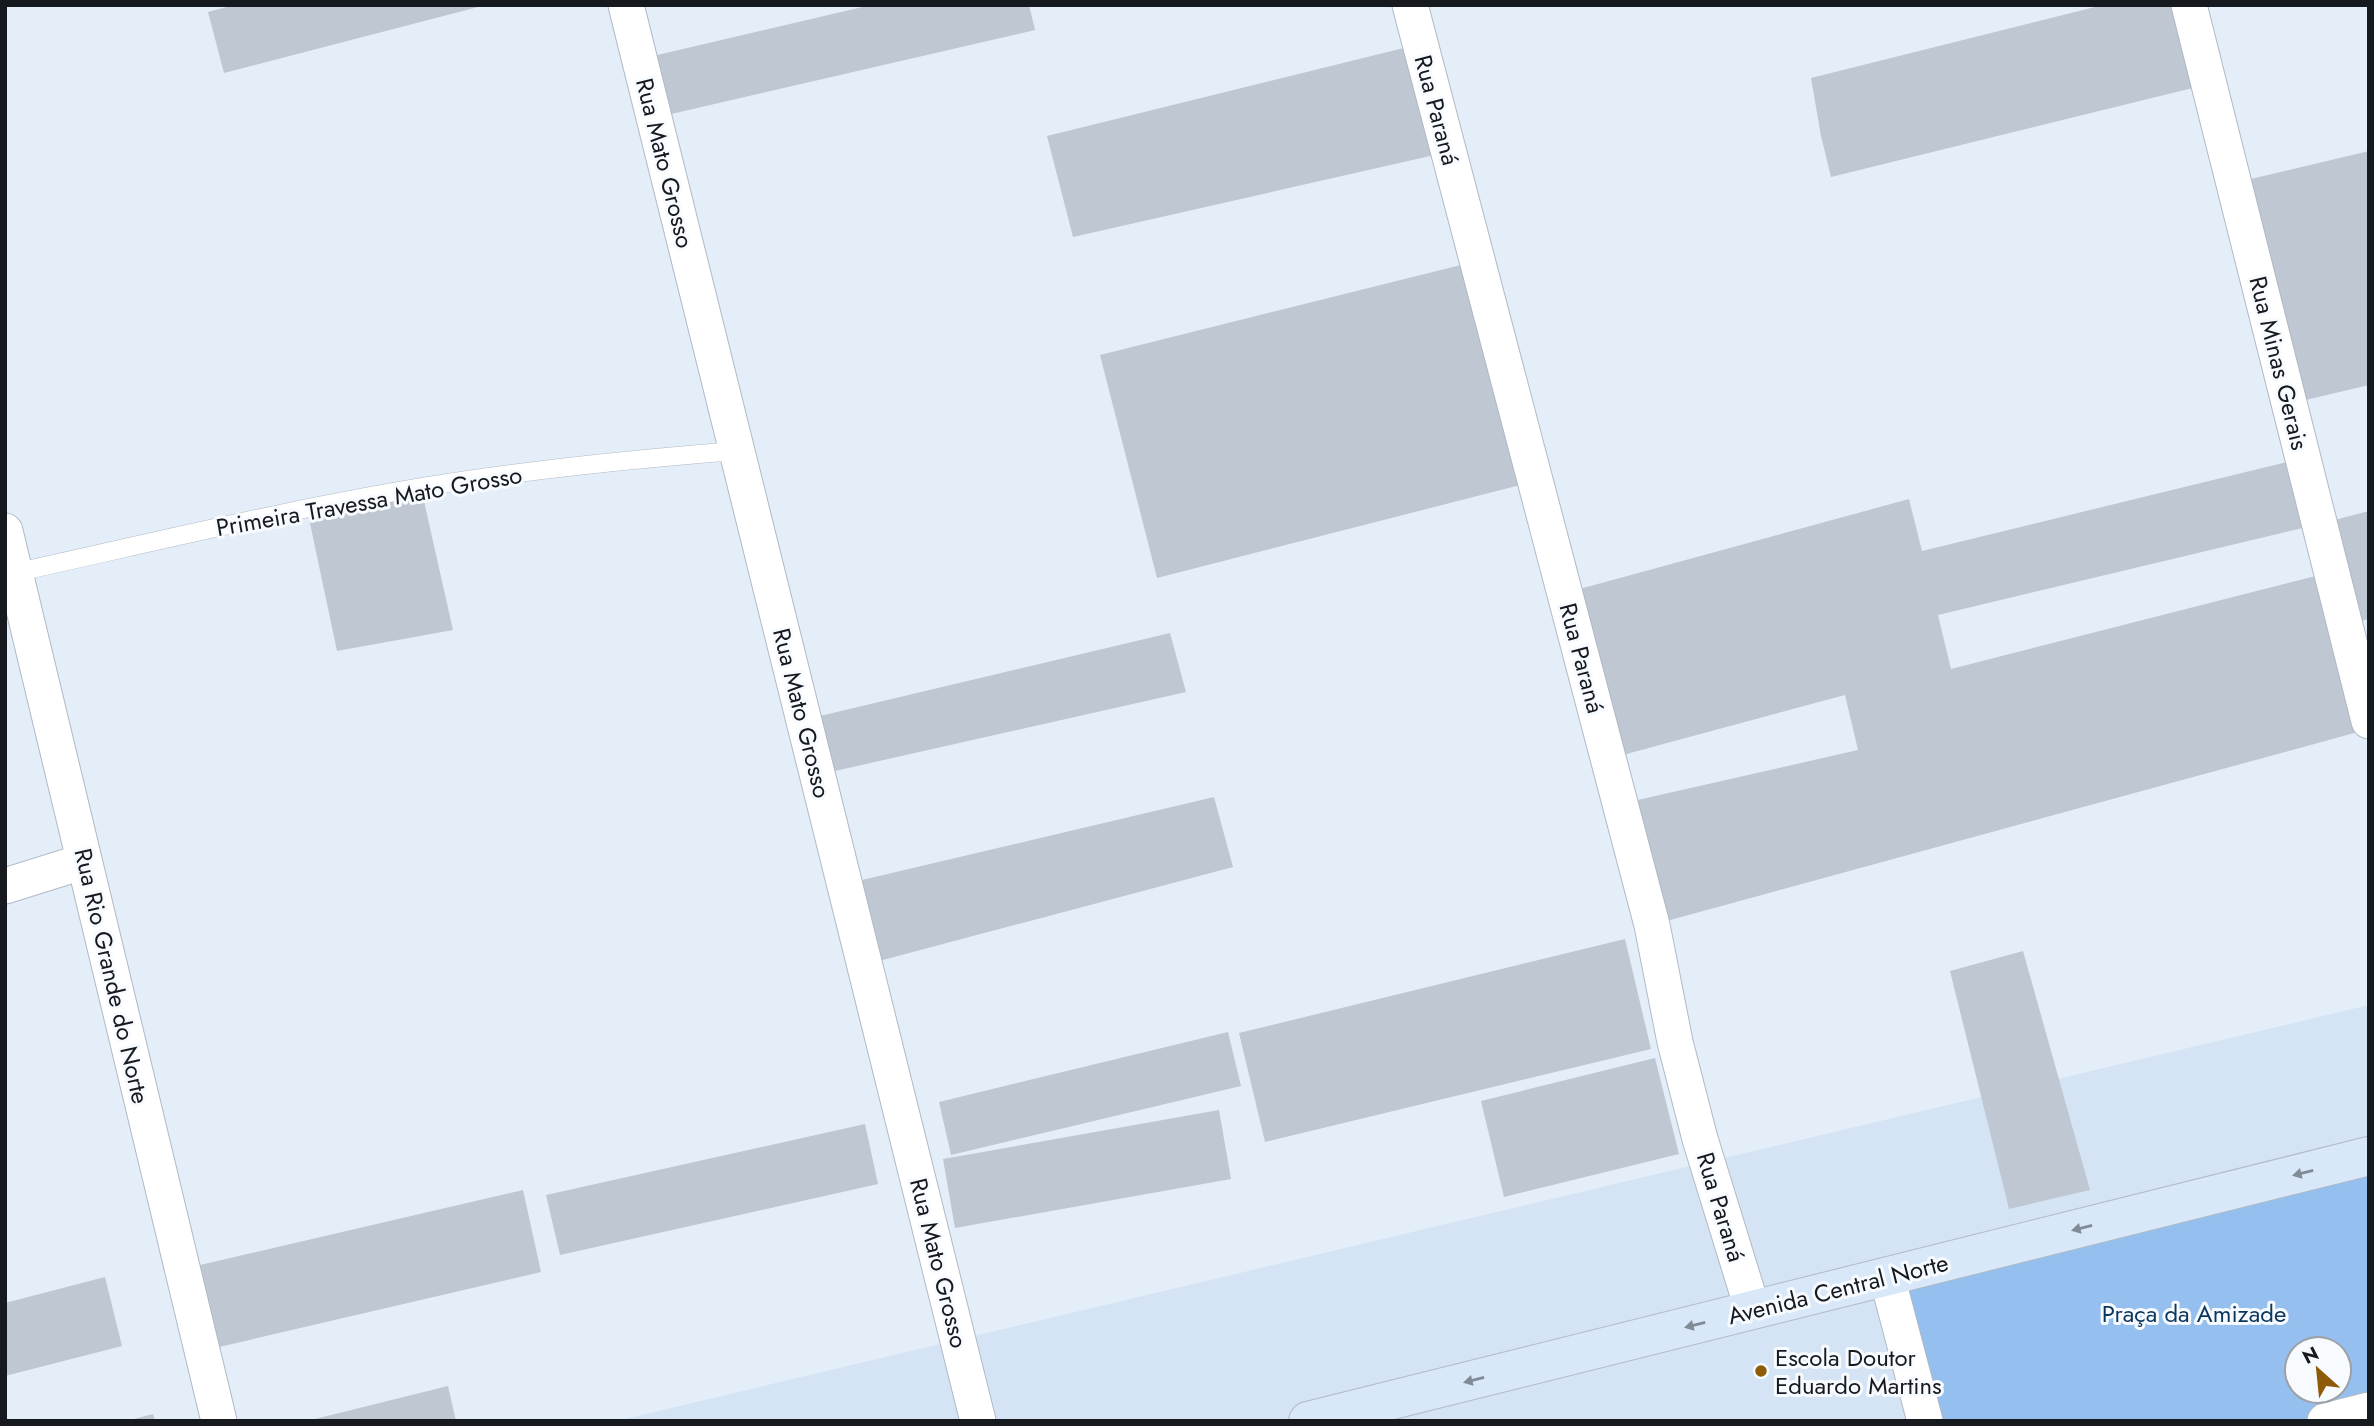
<svg xmlns="http://www.w3.org/2000/svg" width="2374" height="1426" font-family="Jost,sans-serif">
<rect width="100%" height="100%" fill="#e4eef9"/>
<path fill="#d5e4f5" fill-rule="evenodd" d="M2369 1005V1421H616ZM2297 1349H2339V1391H2297Z"/>
<path fill="#94bfee" fill-rule="evenodd" d="M2369 1157V1421H1924L1885 1278ZM2297 1349H2339V1391H2297Z"/>
<g fill="#bec7d2">
<polygon points="234,5 481,5 482,6 224,73 208,12"/>
<polygon points="871,5 1029,5 1035,30 667,115 653,56"/>
<polygon points="2103,5 2189,5 2209,84 1831,177 1821,136 1811,78"/>
<polygon points="1420,44 1448,152 1073,237 1047,136"/>
<polygon points="2369,151 2369,385 2289,404 2234,183"/>
<polygon points="1477,261 1536,481 1157,578 1100,355"/>
<polygon points="2303,458 2319,524 1938,615 1951,669 2331,572 2319,524 2369,511 2369,619 2345,625 2369,729 1652,925 1620,804 1858,750 1845,695 1608,759 1565,593 1909,499 1922,551"/>
<polygon points="421,488 453,630 337,651 307,509"/>
<polygon points="1170,633 1186,692 817,775 803,720"/>
<polygon points="1214,797 1233,867 864,965 845,884"/>
<polygon points="1625,939 1651,1049 1265,1142 1239,1033"/>
<polygon points="2023,951 2090,1190 2009,1209 1950,971"/>
<polygon points="1228,1032 1241,1086 951,1155 939,1102"/>
<polygon points="1655,1058 1679,1154 1504,1197 1481,1101"/>
<polygon points="1219,1110 1231,1179 955,1228 943,1159"/>
<polygon points="865,1124 878,1184 560,1255 546,1195"/>
<polygon points="523,1190 541,1272 219,1347 200,1265"/>
<polygon points="105,1277 122,1346 5,1376 5,1303"/>
<polygon points="448,1386 456,1421 311,1421 311,1420"/>
<polygon points="153,1414 155,1421 130,1421 130,1420"/>
</g>
<g fill="none" stroke-linecap="round" stroke-linejoin="round">
<defs>
<path id="service" d="M9 574C150 543 292 508 435 485 535 469 635 459 736 451"/>
<g id="minor">
<polyline points="626,5 978,1421"/>
<polyline points="1410,5 1652,925 1675,1042 1700,1139 1753,1311"/>
<polyline points="2189,5 2369,721"/>
<polyline points="5,531 219,1421"/>
<polyline points="5,886 69,866"/>
<polyline points="1887,1277 1925,1421"/>
<polyline points="2325,1421 2369,1410"/>
</g>
<polyline id="secondary" points="1308,1421 2369,1156"/>
</defs>
<use href="#service" stroke="#b0b9c4" stroke-width="19"/>
<use href="#minor" stroke="#b0b9c4" stroke-width="37"/>
<use href="#secondary" stroke="#b0b9c4" stroke-width="40"/>
<use href="#service" stroke="#fff" stroke-width="18"/>
<use href="#minor" stroke="#fff" stroke-width="35"/>
<use href="#secondary" stroke="#d8e8f9" stroke-width="38"/>
</g>
<defs><path id="oneway-solid" d="M-6-.8H1V-3.2L6.5 0L1 3.2V.8H-6Z" transform="scale(1.75)"/></defs>
<g fill="#818b96">
<use href="#oneway-solid" transform="translate(2303 1173) rotate(166)"/>
<use href="#oneway-solid" transform="translate(2082 1228) rotate(166)"/>
<use href="#oneway-solid" transform="translate(1695 1325) rotate(166)"/>
<use href="#oneway-solid" transform="translate(1474 1380) rotate(166)"/>
</g>
<circle fill="#8e5b09" stroke="#f7fbff" stroke-width="2.5" cx="1761" cy="1371" r="7"/>
<g text-anchor="middle" dominant-baseline="central" stroke-width="6" stroke-linejoin="round" paint-order="stroke">
<g font-size="24" fill="#16191d" stroke="#f7fbff">
<text transform="translate(1437 110) rotate(75)">Rua Paraná</text>
<text transform="translate(665 163) rotate(76)">Rua Mato Grosso</text>
<text transform="translate(2279 363) rotate(76)">Rua Minas Gerais</text>
<text transform="translate(369 501) rotate(-10)">Primeira Travessa Mato Grosso</text>
<text transform="translate(1582 658) rotate(75)">Rua Paraná</text>
<text transform="translate(802 713) rotate(76)">Rua Mato Grosso</text>
<text transform="translate(112 976) rotate(77)">Rua Rio Grande do Norte</text>
<text transform="translate(1721 1207) rotate(73)">Rua Paraná</text>
<text transform="translate(939 1263) rotate(76)">Rua Mato Grosso</text>
<text transform="translate(1838 1289) rotate(-14)">Avenida Central Norte</text>
</g>
<g font-size="24" fill="#0b365e" stroke="#f7fbff">
<text x="2194" y="1313">Praça da Amizade</text>
</g>
<g font-size="24" fill="#16191d" stroke="#f7fbff" text-anchor="start">
<text x="1775" y="1357">Escola Doutor<tspan x="1775" dy="28">Eduardo Martins</tspan></text>
</g>
</g>
<rect width="2374" height="1426" fill="none" stroke="#16191d" stroke-width="14"/>
<g transform="translate(2318 1370) rotate(333)"><circle r="33" fill="#f7fbff" stroke="#9da1a5" stroke-width="2"/>
<path d="M0-5L12 26L0 18L-12 26Z" fill="#8e5b09"/>
<text y="-10" font-size="19" font-weight="bold" text-anchor="middle" fill="#16191d">N</text>
</g>
</svg>
